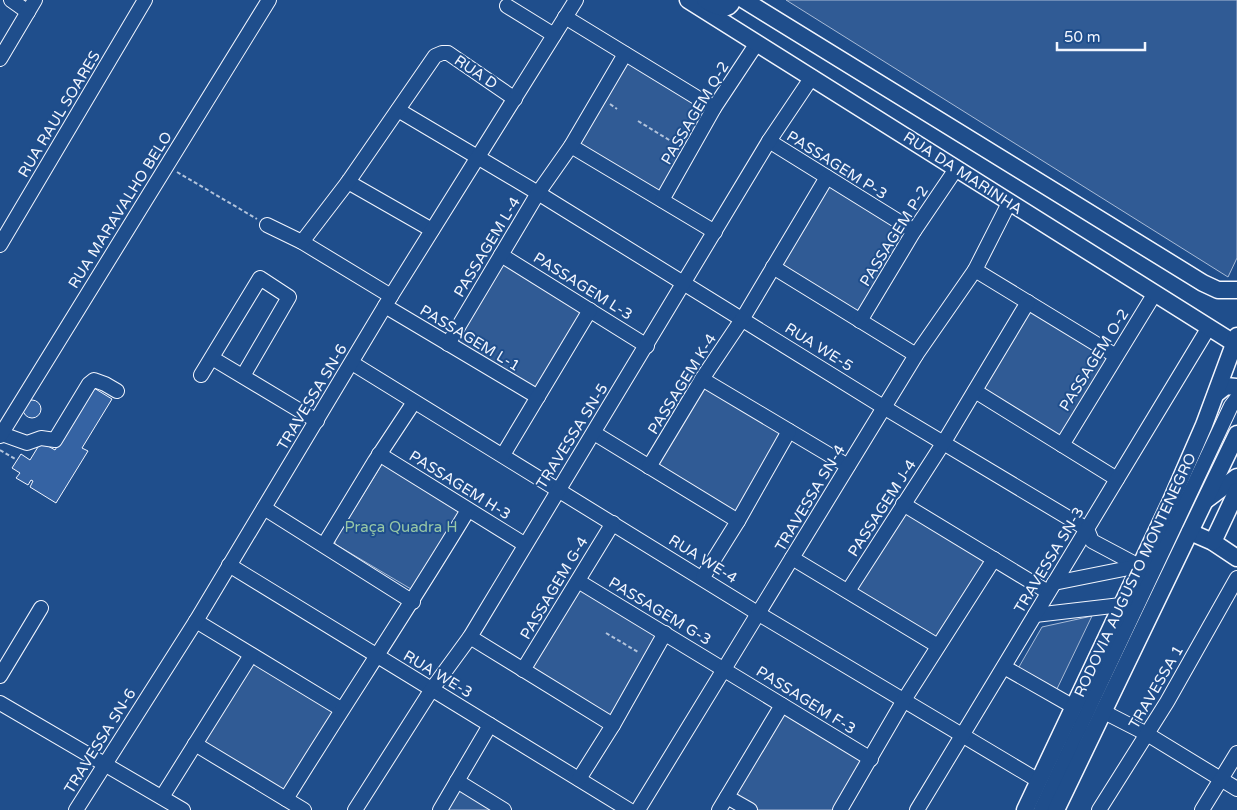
<svg xmlns="http://www.w3.org/2000/svg" width="1237" height="810" font-family="'Varela Round',sans-serif">
<rect width="100%" height="100%" fill="#1f4e8c"/>
<g fill="#305b95" stroke="#a8bbd7">
<polygon points="786,0 1237,0 1237,258 1228,277"/>
<polygon points="625,54 714,108 662,200 571,146"/>
<polygon points="827,177 914,231 860,321 773,267"/>
<polygon points="501,255 590,310 538,397 448,344"/>
<polygon points="1028,302 1116,356 1062,445 975,391"/>
<polygon points="702,379 789,431 738,521 649,467"/>
<polygon points="384,461 460,510 416,592 335,544 335,540"/>
<polygon points="903,504 994,559 938,646 848,591"/>
<polygon points="578,581 665,633 613,725 523,670"/>
<polygon points="1092,616 1055,693 1016,672 1042,627"/>
<polygon points="251,655 341,709 286,799 195,744"/>
<polygon points="782,705 871,759 840,810 750,810 727,797"/>
<polygon points="457,781 504,810 440,810"/>
</g>
<g fill="#3563a3" stroke="#f2f6ff">
<polygon points="94,388 112,399 82,448 88,451 56,503 30,487 33,481 31,480 28,485 16,478 20,473 12,468 21,454 30,460 41,442 55,450"/>
<circle cx="32" cy="409" r="9"/>
</g>
<g fill="none" stroke-linecap="round" stroke-linejoin="round">
<defs>
<g id="minor">
<polyline points="11,0 28,12"/>
<polyline points="507,6 554,35"/>
<polyline points="565,17 714,108"/>
<polyline points="0,59 35,0"/>
<polyline points="398,110 538,193 885,408 1087,529 1092,541 1139,566"/>
<polyline points="769,141 914,231"/>
<polyline points="571,146 715,232"/>
<polyline points="348,182 432,230"/>
<polyline points="662,200 714,108 757,43"/>
<polyline points="267,225 302,242 391,296"/>
<polyline points="302,242 348,182 435,56 442,53 448,53 515,99"/>
<polyline points="0,245 145,0"/>
<polyline points="501,255 647,346"/>
<polyline points="773,267 916,355"/>
<polyline points="975,270 1116,356"/>
<polyline points="385,306 538,397"/>
<polyline points="860,321 914,231 956,169"/>
<polyline points="448,344 538,193 571,146 625,54"/>
<polyline points="212,358 317,421"/>
<polyline points="352,363 759,614 1039,781"/>
<polyline points="201,375 260,278 289,297 243,376"/>
<polyline points="702,379 848,466"/>
<polyline points="975,391 1117,479"/>
<polyline points="594,433 738,521"/>
<polyline points="2,434 27,443 41,438 55,440 89,384 94,380 105,384 117,391"/>
<polyline points="0,436 269,0"/>
<polyline points="1062,445 1155,293"/>
<polyline points="379,454 524,544"/>
<polyline points="503,455 590,310"/>
<polyline points="649,467 702,379 743,318 827,177"/>
<polyline points="903,504 1048,592"/>
<polyline points="264,508 413,602"/>
<polyline points="324,545 375,461 414,402"/>
<polyline points="792,558 938,646"/>
<polyline points="229,565 629,810"/>
<polyline points="703,577 738,521 789,431"/>
<polyline points="578,581 871,759"/>
<polyline points="1054,583 1139,566"/>
<polyline points="848,591 944,442 1028,302"/>
<polyline points="1035,615 1121,605"/>
<polyline points="196,621 341,709"/>
<polyline points="470,637 613,725"/>
<polyline points="1004,667 1074,707"/>
<polyline points="523,670 613,523"/>
<polyline points="0,676 41,608"/>
<polyline points="0,703 183,810"/>
<polyline points="1104,712 1147,734 1237,789"/>
<polyline points="195,744 304,810"/>
<polyline points="579,779 613,725 665,633"/>
<polyline points="457,781 504,810"/>
<polyline points="162,797 251,655"/>
<polyline points="727,797 750,810"/>
<path d="M286 799C346 702 409 608 468 510"/>
<polyline points="76,810 196,621 391,296 576,0"/>
<polyline points="355,810 432,689 470,637 769,141 812,77"/>
<polyline points="440,810 490,725"/>
<polyline points="638,810 916,355 975,270 1009,203"/>
<polyline points="719,810 782,705"/>
<polyline points="840,810 904,700 994,559"/>
<polyline points="917,810 1209,327"/>
<polyline points="1041,810 1231,406 1237,398"/>
<polyline points="1099,810 1167,702 1237,578"/>
<polyline points="1202,810 1237,753"/>
</g>
<g id="major">
<polyline points="688,0 1237,345"/>
<path d="M705 0C714 5 727 14 733 0"/>
<polyline points="744,0 1203,283 1218,290 1237,290"/>
<polyline points="1216,394 1226,386 1237,387"/>
<polyline points="1206,500 1237,477"/>
<polyline points="1190,532 1213,542 1237,558"/>
<polyline points="1213,542 1237,491"/>
<polyline points="1025,810 1170,503 1204,425 1237,336"/>
<polyline points="1056,810 1237,434"/>
</g>
</defs>
<use href="#minor" stroke="#f2f6ff" stroke-width="16"/>
<use href="#major" stroke="#f2f6ff" stroke-width="19"/>
<g stroke="#b3c4dc" stroke-width="2" stroke-dasharray="4 2.5" stroke-linecap="butt">
<polyline points="610,104 617,109"/>
<polyline points="638,121 679,146"/>
<polyline points="177,172 257,219"/>
<polyline points="0,450 17,460"/>
<polyline points="606,633 638,652"/>
</g>
<use href="#minor" stroke="#1f4e8c" stroke-width="14"/>
<use href="#major" stroke="#1f4e8c" stroke-width="16"/>
</g>
<g text-anchor="middle" dominant-baseline="central" stroke-width="4" stroke-linejoin="round" paint-order="stroke">
<g font-size="15" fill="#f2f6ff" stroke="#1f4e8c">
<text transform="translate(476 72) rotate(34)">RUA D</text>
<text transform="translate(695 113) rotate(-59)">PASSAGEM Q-2</text>
<text transform="translate(59 114) rotate(-59)">RUA RAUL SOARES</text>
<text transform="translate(837 165) rotate(32)">PASSAGEM P-3</text>
<text transform="translate(963 173) rotate(33)">RUA DA MARINHA</text>
<text transform="translate(120 210) rotate(-58)">RUA MARAVALHO BELO</text>
<text transform="translate(894 236) rotate(-58)">PASSAGEM P-2</text>
<text transform="translate(487 247) rotate(-59)">PASSAGEM L-4</text>
<text transform="translate(583 286) rotate(32)">PASSAGEM L-3</text>
<text transform="translate(470 338) rotate(31)">PASSAGEM L-1</text>
<text transform="translate(819 347) rotate(32)">RUA WE-5</text>
<text transform="translate(1094 360) rotate(-58)">PASSAGEM O-2</text>
<text transform="translate(682 384) rotate(-58)">PASSAGEM K-4</text>
<text transform="translate(312 397) rotate(-59)">TRAVESSA SN-6</text>
<text transform="translate(572 436) rotate(-58)">TRAVESSA SN-5</text>
<text transform="translate(460 485) rotate(32)">PASSAGEM H-3</text>
<text transform="translate(810 498) rotate(-59)">TRAVESSA SN-4</text>
<text transform="translate(882 508) rotate(-57)">PASSAGEM J-4</text>
<text transform="translate(703 559) rotate(32)">RUA WE-4</text>
<text transform="translate(1049 560) rotate(-59)">TRAVESSA SN-3</text>
<text transform="translate(1135 575) rotate(-65)">RODOVIA AUGUSTO MONTENEGRO</text>
<text transform="translate(554 588) rotate(-59)">PASSAGEM G-4</text>
<text transform="translate(660 611) rotate(31)">PASSAGEM G-3</text>
<text transform="translate(438 674) rotate(31)">RUA WE-3</text>
<text transform="translate(1156 687) rotate(-60)">TRAVESSA 1</text>
<text transform="translate(806 700) rotate(32)">PASSAGEM F-3</text>
<text transform="translate(100 741) rotate(-58)">TRAVESSA SN-6</text>
</g>
<g font-size="15" fill="#97c8a6" stroke="#1f4e8c">
<text x="401" y="527">Praça Quadra H</text>
</g>
</g>
<path d="M1057 42v8h88v-8" fill="none" stroke="#f2f6ff" stroke-width="2.5"/>
<text x="1064" y="42" font-size="15" fill="#f2f6ff" stroke="#1f4e8c" stroke-width="4" paint-order="stroke">50 m</text>
</svg>
